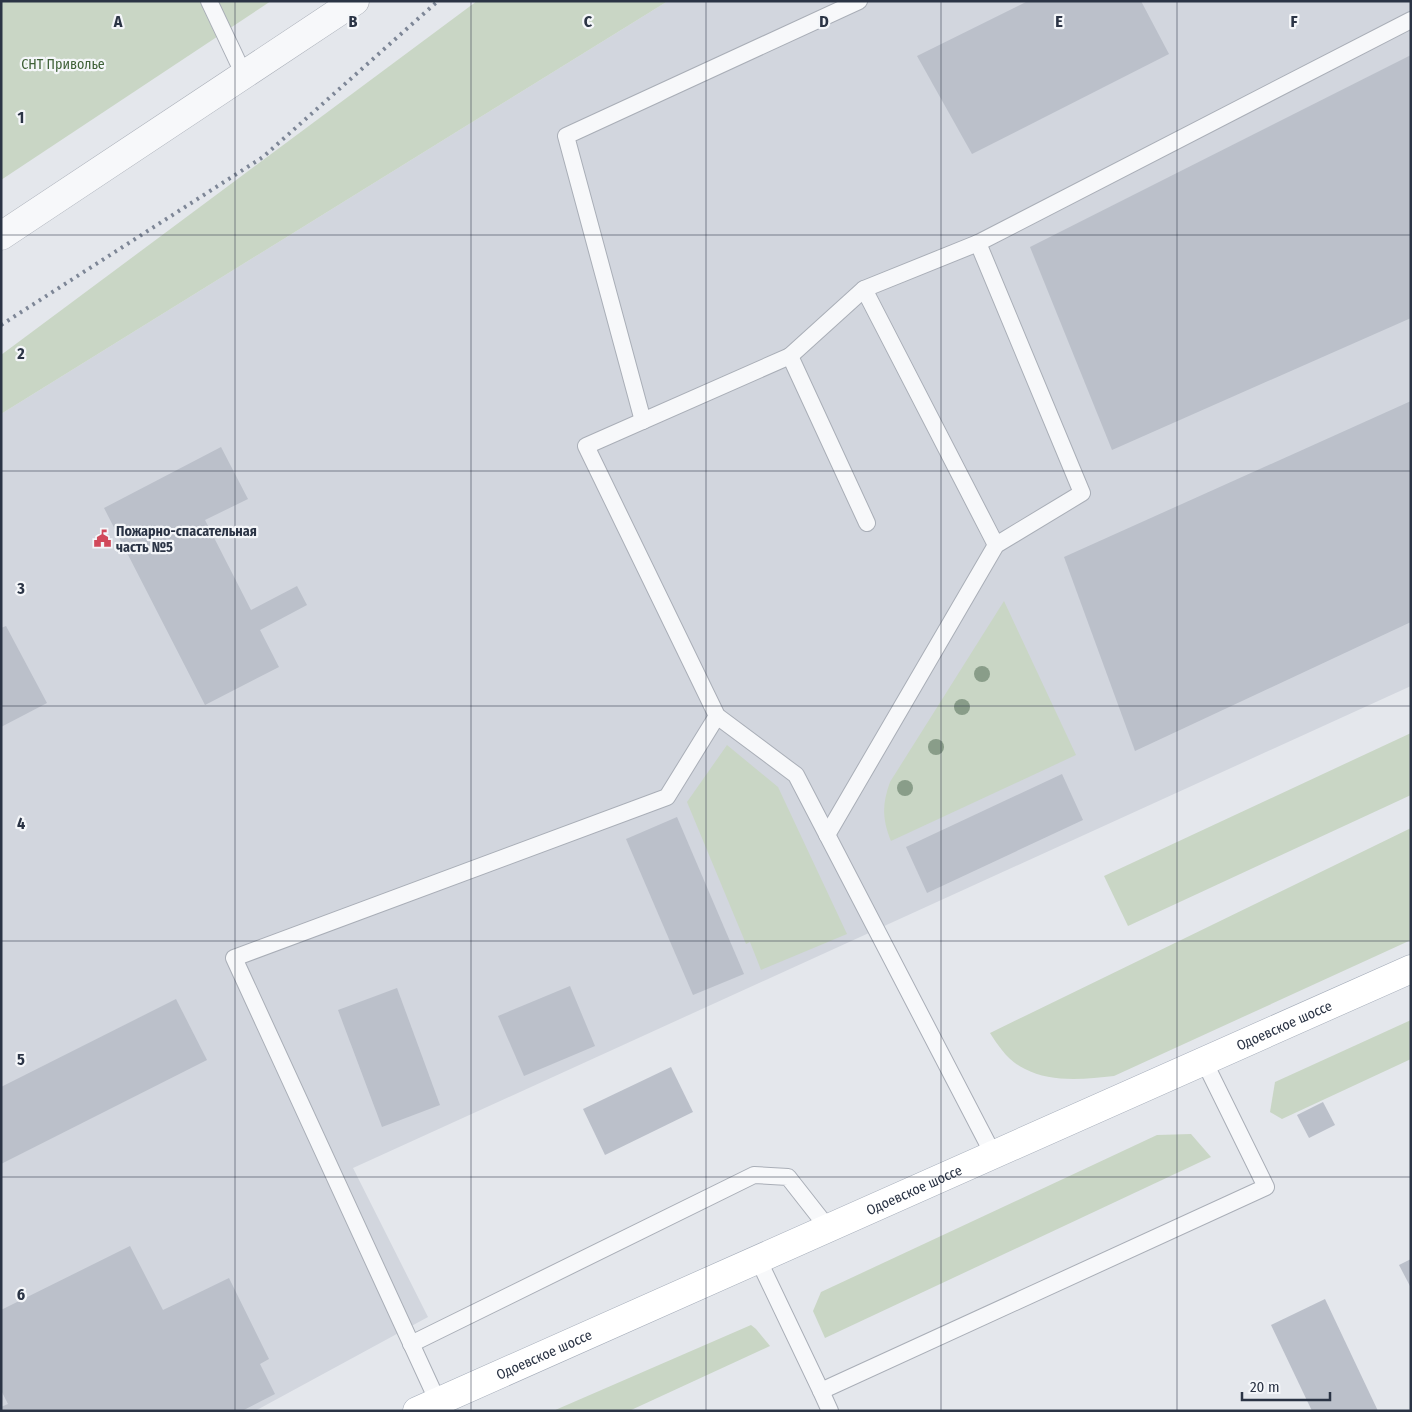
<svg xmlns="http://www.w3.org/2000/svg" width="1412" height="1412" font-family="'Fira Sans Condensed',sans-serif">
<rect width="100%" height="100%" fill="#e4e7ec"/>
<polygon fill="#d2d6de" points="668,1 1411,1 1411,686 353,1168 428,1317 255,1411 1,1411 1,414"/>
<g fill="#c9d6c5">
<polygon points="1,1 271,1 1,180"/>
<polygon points="477,1 668,1 1,414 1,355"/>
<path d="M1004 601 1076 755 891 841C882 819 882 804 890 782Z"/>
<polygon points="1411,733 1411,795 1128,926 1104,876"/>
<polygon points="727,745 778,787 847,934 761,970 750,942 746,944 687,802"/>
<path d="M1411 828V940L1114 1076C1086 1079 1051 1083 1025 1069 1009 1062 999 1047 990 1033Z"/>
<polygon points="1411,1020 1411,1059 1282,1119 1270,1112 1275,1082"/>
<polygon points="1191,1134 1211,1157 825,1338 813,1311 821,1292 1157,1135"/>
<polygon points="751,1325 756,1329 770,1346 629,1411 553,1411"/>
</g>
<g fill="#bbc0ca">
<polygon points="1028,1 1141,1 1169,54 972,154 917,56"/>
<polygon points="1411,55 1411,318 1112,450 1030,247"/>
<polygon points="1411,401 1411,622 1135,751 1064,557"/>
<polygon points="221,447 248,499 205,520 251,610 297,586 307,605 260,630 279,667 205,705 104,508"/>
<polygon points="6,626 47,703 1,727 1,628"/>
<polygon points="1062,774 1083,820 927,893 906,847"/>
<polygon points="677,817 744,974 693,995 626,839"/>
<polygon points="570,986 595,1046 524,1076 498,1016"/>
<polygon points="397,988 440,1105 382,1127 338,1010"/>
<polygon points="176,999 207,1060 1,1164 1,1087"/>
<polygon points="671,1067 693,1112 605,1155 583,1109"/>
<polygon points="1323,1102 1335,1125 1309,1138 1297,1115"/>
<polygon points="130,1246 163,1310 229,1278 269,1359 260,1364 275,1394 242,1411 1,1411 1,1407 8,1404 1,1390 1,1310"/>
<polygon points="1411,1259 1411,1288 1399,1265"/>
<polygon points="1325,1299 1378,1411 1312,1411 1271,1325"/>
</g>
<g fill="none" stroke-linecap="round" stroke-linejoin="round">
<defs>
<g id="service">
<polyline points="209,1 244,75"/>
<polyline points="864,289 996,545"/>
<polyline points="790,356 864,289 978,243 1411,20"/>
<polyline points="643,421 566,136 859,1"/>
<polyline points="867,523 790,356 586,446 717,716 796,775 993,1154"/>
<polyline points="827,835 996,545 1082,493 978,243"/>
<polyline points="758,1259 821,1391 1266,1187 1204,1061"/>
<polyline points="411,1344 754,1175 788,1177 828,1228"/>
<polyline points="821,1391 830,1411"/>
<polyline points="438,1402 234,958 667,797 717,716"/>
</g>
<polyline id="minor" points="1,236 355,1"/>
<g id="primary">
<path id="s1" d="M417 1411 1411 969"/>
</g>
</defs>
<use href="#service" stroke="#a9aeb7" stroke-width="18"/>
<use href="#minor" stroke="#a9aeb7" stroke-width="29"/>
<use href="#primary" stroke="#a3abb8" stroke-width="29"/>
<use href="#service" stroke="#f7f8fa" stroke-width="16"/>
<use href="#minor" stroke="#f7f8fa" stroke-width="28"/>
<use href="#primary" stroke="#fff" stroke-width="28"/>
<polyline stroke="#7d8696" stroke-width="4" stroke-dasharray="2.5 5" stroke-linecap="butt" points="1,325 263,157 438,1"/>
</g>
<g fill="#899d89">
<circle cx="982" cy="674" r="8"/>
<circle cx="962" cy="707" r="8"/>
<circle cx="936" cy="747" r="8"/>
<circle cx="905" cy="788" r="8"/>
</g>
<path fill="none" stroke="#2b3445" stroke-width="1" stroke-opacity="0.55" d="M235 1V1411M471 1V1411M706 1V1411M941 1V1411M1177 1V1411M1 235H1411M1 471H1411M1 706H1411M1 941H1411M1 1177H1411"/>
<defs>
<symbol id="civic-bare" viewBox="-9 -9 18 18"><path d="M-.6-6.5H3V-4.5H.6V-3L4-1V1h2V6H-6V1h2V-1L-.6-3ZM-1.2 2.5V6h2.4V2.5Z" fill="#d1495b" stroke="#f4f6f9" stroke-width="2.5" paint-order="stroke"/></symbol>
</defs>
<g fill-rule="evenodd">
<use href="#civic-bare" x="90" y="526" width="25" height="25"/>
</g>
<g text-anchor="middle" dominant-baseline="central" stroke-width="4.5" stroke-linejoin="round" paint-order="stroke">
<g font-size="14" fill="#3f6138" stroke="#f4f6f9">
<text x="63" y="64">СНТ Приволье</text>
</g>
<g font-size="14" font-weight="bold" fill="#2b3445" stroke="#f4f6f9" text-anchor="start">
<text x="116" y="531">Пожарно-спасательная<tspan x="116" dy="16">часть №5</tspan></text>
</g>
<g font-size="14" fill="#2b3445" stroke="#f4f6f9">
<text stroke="none"><textPath href="#s1" startOffset="949">Одоевское шоссе</textPath></text>
<text stroke="none"><textPath href="#s1" startOffset="544">Одоевское шоссе</textPath></text>
<text stroke="none"><textPath href="#s1" startOffset="139">Одоевское шоссе</textPath></text>
</g>
</g>
<g font-size="16" text-anchor="middle" font-weight="bold" fill="#2b3445" stroke="#f4f6f9" stroke-width="4.5" stroke-linejoin="round" paint-order="stroke">
<text x="118" y="27">A</text>
<text x="353" y="27">B</text>
<text x="588" y="27">C</text>
<text x="824" y="27">D</text>
<text x="1059" y="27">E</text>
<text x="1294" y="27">F</text>
<text x="21" y="123">1</text>
<text x="21" y="359">2</text>
<text x="21" y="594">3</text>
<text x="21" y="829">4</text>
<text x="21" y="1065">5</text>
<text x="21" y="1300">6</text>
</g>
<rect width="1412" height="1412" fill="none" stroke="#2b3445" stroke-width="5"/>
<path d="M1242 1392v8h88v-8" fill="none" stroke="#2b3445" stroke-width="2.5"/>
<text x="1250" y="1392" font-size="15" fill="#2b3445" stroke="#f4f6f9" stroke-width="4" paint-order="stroke">20 m</text>
</svg>
